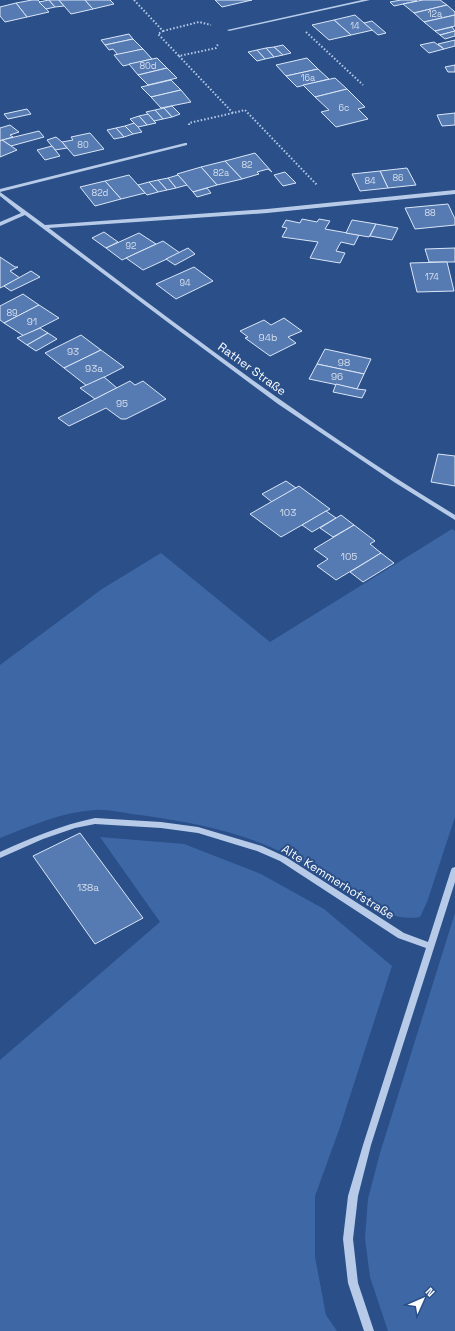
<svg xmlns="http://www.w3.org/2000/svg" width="455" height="1331" font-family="'Space Grotesk',sans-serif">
<rect width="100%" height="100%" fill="#2a4f89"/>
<g fill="#3e68a5">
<path d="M452 529 455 531V817L427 902 420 917C382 924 343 887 312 868 257 835 204 824 140 815 126 814 110 809 95 810 62 812 30 826 0 838V665L102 589 161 553 270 642Z"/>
<polygon points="100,837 184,844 261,874 324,909 392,966 340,1127 315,1196 315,1257 326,1315 337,1331 0,1331 0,1060 160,922"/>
<polygon points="455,913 455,1331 388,1331 370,1277 365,1238 368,1199 380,1153"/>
</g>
<g fill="#567bb2" stroke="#dae6f7">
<polygon points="32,0 38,0 49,12 27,17 16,3"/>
<polygon points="49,0 55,7 46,9 39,2"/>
<polygon points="49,0 59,0 64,6 55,7"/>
<polygon points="59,0 85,0 93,9 71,14"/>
<polygon points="85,0 110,0 114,4 93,9"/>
<polygon points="215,0 252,0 222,7"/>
<polygon points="401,0 415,0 417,1 394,6 390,2"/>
<polygon points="423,0 440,0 447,5 414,13 403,4"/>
<polygon points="16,3 27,17 5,22 0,16 0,7"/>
<polygon points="447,5 455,12 455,15 424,22 414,13"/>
<polygon points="355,15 364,23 373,30 351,35 334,20"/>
<polygon points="455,15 455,26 435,31 424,22"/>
<polygon points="334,20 351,35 329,40 312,25"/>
<polygon points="372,21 386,33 378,35 364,23"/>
<polygon points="452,27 455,31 440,35 435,31"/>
<polygon points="455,31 455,36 445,39 440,35"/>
<polygon points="129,34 133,39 105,45 101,40"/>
<polygon points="133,39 143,49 118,55 113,49 109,50 105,45"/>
<polygon points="455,40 455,46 444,49 438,44"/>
<polygon points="434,42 444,49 429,53 420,45"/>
<polygon points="283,45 291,53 283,55 274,47"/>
<polygon points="274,47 283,55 274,57 266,48"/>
<polygon points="266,48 274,57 265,59 257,50"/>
<polygon points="143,49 152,59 123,66 114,55"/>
<polygon points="257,50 265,59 257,61 248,52"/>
<polygon points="157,58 167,68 138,75 129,64"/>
<polygon points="307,58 318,69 286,76 276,65"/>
<polygon points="455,65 455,72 448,72 445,67"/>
<polygon points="167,68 177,78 148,85 138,75"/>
<polygon points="318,69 329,79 297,87 286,76"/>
<polygon points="335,78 347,89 315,97 303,85"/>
<polygon points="171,80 181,90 151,97 141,87"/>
<polygon points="347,89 365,107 358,109 368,119 336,127 321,112 329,110 315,97"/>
<polygon points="181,90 191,102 161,108 151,97"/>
<polygon points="172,106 180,114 172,117 164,108"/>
<polygon points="164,108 172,117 163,119 155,110"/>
<polygon points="27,109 31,114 8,119 4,114"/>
<polygon points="155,110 163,119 154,121 146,112"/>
<polygon points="455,113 455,125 442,126 437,115"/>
<polygon points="148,114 154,121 156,123 147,125 139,116"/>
<polygon points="139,116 147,125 138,127 130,119"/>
<polygon points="134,123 138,127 142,132 133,134 125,126"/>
<polygon points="10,125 19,132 10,135 13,137 0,141 0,128"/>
<polygon points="125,126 133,134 124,137 116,128"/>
<polygon points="116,128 124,137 114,139 107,130"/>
<polygon points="39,131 44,137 11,146 2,140"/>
<polygon points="90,133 104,149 74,156 62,142 73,140 71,137"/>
<polygon points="56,137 62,142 67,148 55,150 47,140"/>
<polygon points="2,140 17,150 0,157 0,141"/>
<polygon points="52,146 60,156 45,160 37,150"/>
<polygon points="255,153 272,172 268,169 257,172 259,174 242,179 225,161"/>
<polygon points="225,161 242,179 217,185 201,167"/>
<polygon points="201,167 217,185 193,192 177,174"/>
<polygon points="407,168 416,185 388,188 380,171"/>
<polygon points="380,171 388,188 360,191 352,174"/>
<polygon points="285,172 296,183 283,186 274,175"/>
<polygon points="129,175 145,193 121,199 105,181"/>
<polygon points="178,175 187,185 176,188 168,178"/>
<polygon points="168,178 176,188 167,190 158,180"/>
<polygon points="158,180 167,190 158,192 149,182"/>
<polygon points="105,181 121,199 95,206 80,187"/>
<polygon points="149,182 158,192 147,195 138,185"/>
<polygon points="207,188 211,193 197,197 193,192"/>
<polygon points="448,204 455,219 455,225 415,229 405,208"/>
<polygon points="302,219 317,222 319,219 330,221 325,229 359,235 354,245 341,242 336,251 345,253 340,263 310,258 318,242 282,237 287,228 282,227 286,220 300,223"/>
<polygon points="352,220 376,224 369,237 346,233"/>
<polygon points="376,224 398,228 392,240 370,236"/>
<polygon points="104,232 118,242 106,248 92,238"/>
<polygon points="139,233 156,244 122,260 106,248"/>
<polygon points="163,241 180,253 143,270 126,258"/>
<polygon points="188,248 195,254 175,265 166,259"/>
<polygon points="455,248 455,262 429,262 425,249"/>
<polygon points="0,257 15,267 18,267 10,271 20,278 0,288"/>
<polygon points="447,262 454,291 417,292 410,263"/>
<polygon points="194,267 213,281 176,299 156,284"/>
<polygon points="31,271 40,277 11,291 4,286"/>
<polygon points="23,294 39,305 4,323 0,320 0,306"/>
<polygon points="39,305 59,318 24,336 4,323"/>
<polygon points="284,318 302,331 288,337 296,343 270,356 245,338 248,337 240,331 264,320 271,325"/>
<polygon points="40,328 48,333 27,345 17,338"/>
<polygon points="48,333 57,339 36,351 27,345"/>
<polygon points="81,335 101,350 64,368 45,353"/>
<polygon points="325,349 371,359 364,374 317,364"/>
<polygon points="101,350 124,367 87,386 64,368"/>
<polygon points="317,364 364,374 357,389 309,379"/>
<polygon points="104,377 117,388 95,399 80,388"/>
<polygon points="130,381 135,385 143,381 166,399 126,419 121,419 106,408 69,426 58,418"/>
<polygon points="336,384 357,389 366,390 362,398 333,392"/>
<polygon points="438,454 455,456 455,486 431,482"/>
<polygon points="286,481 296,488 272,502 262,494"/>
<polygon points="299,486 330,509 281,537 250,514"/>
<polygon points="326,511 336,518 312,532 302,525"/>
<polygon points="341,515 354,525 333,537 320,528"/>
<polygon points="354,525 375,541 370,544 381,553 336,580 317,566 328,559 314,549"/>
<polygon points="381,553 394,563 363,582 350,572"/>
<polygon points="80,833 143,918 95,944 33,856"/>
</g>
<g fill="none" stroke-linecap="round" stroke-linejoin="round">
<g stroke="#b7cbe8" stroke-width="2" stroke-dasharray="1.5 2" stroke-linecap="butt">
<polyline points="134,0 163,31 158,34 179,56 216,48 218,44"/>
<polyline points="163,31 199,22 211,25"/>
<polyline points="306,32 363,85"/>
<polyline points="179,56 233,113 245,110 317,185"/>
<polyline points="189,125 189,123 233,113"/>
</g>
<g fill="#b7cbe8" fill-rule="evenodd">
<polygon points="362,0 370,0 229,31 227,30"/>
<path d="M185 143H187V145L0 192 45 225 267 209 455 190V194L267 213 49 228C145 301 241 374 340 441 378 467 416 491 455 515V520L394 482 278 404 166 321 25 215 0 226V222L21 213 0 196V189Z"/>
<path d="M95 818 161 822 198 827 262 846 286 857 404 933 428 942 451 870 452 868 455 867V882L371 1145 358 1196 353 1239 358 1283 374 1331H364L348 1283 343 1239 348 1196 363 1145 426 948 398 938 280 861 257 851 198 833 161 828 95 824 75 828 43 839 0 858V852C31 838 61 825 95 818Z"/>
</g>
</g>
<g text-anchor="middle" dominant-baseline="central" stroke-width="4" stroke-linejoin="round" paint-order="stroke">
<g font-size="9" fill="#d5deec">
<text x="435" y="14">12a</text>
<text x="355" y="26">14</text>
<text x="148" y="66">80d</text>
<text x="308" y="78">16a</text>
<text x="344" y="108">6c</text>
<text x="83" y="145">80</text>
<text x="247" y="165">82</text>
<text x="221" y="173">82a</text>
<text x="398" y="178">86</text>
<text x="370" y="181">84</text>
<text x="100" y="193">82d</text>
<text x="430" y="213">88</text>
<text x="131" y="246">92</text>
<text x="432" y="277">174</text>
<text x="185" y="283">94</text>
<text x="12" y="313">89</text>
</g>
<g font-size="10" fill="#d5deec">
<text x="32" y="321">91</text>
<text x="268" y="337">94b</text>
<text x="73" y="351">93</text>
<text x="344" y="362">98</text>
<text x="94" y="368">93a</text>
<text x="337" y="376">96</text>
<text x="122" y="403">95</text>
<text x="288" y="512">103</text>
<text x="349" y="556">105</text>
<text x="88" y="887">138a</text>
</g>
<g font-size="12" fill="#fff" stroke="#2a4f89">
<text transform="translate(252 369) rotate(36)">Rather Straße</text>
<text transform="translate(338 882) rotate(32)">Alte Kemmerhofstraße</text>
</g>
</g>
<g transform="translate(423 1299) rotate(45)" stroke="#2a4f89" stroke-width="3" paint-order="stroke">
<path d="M0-3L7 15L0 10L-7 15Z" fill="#ffffff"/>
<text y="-6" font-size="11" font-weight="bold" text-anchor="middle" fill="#ffffff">N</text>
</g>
</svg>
